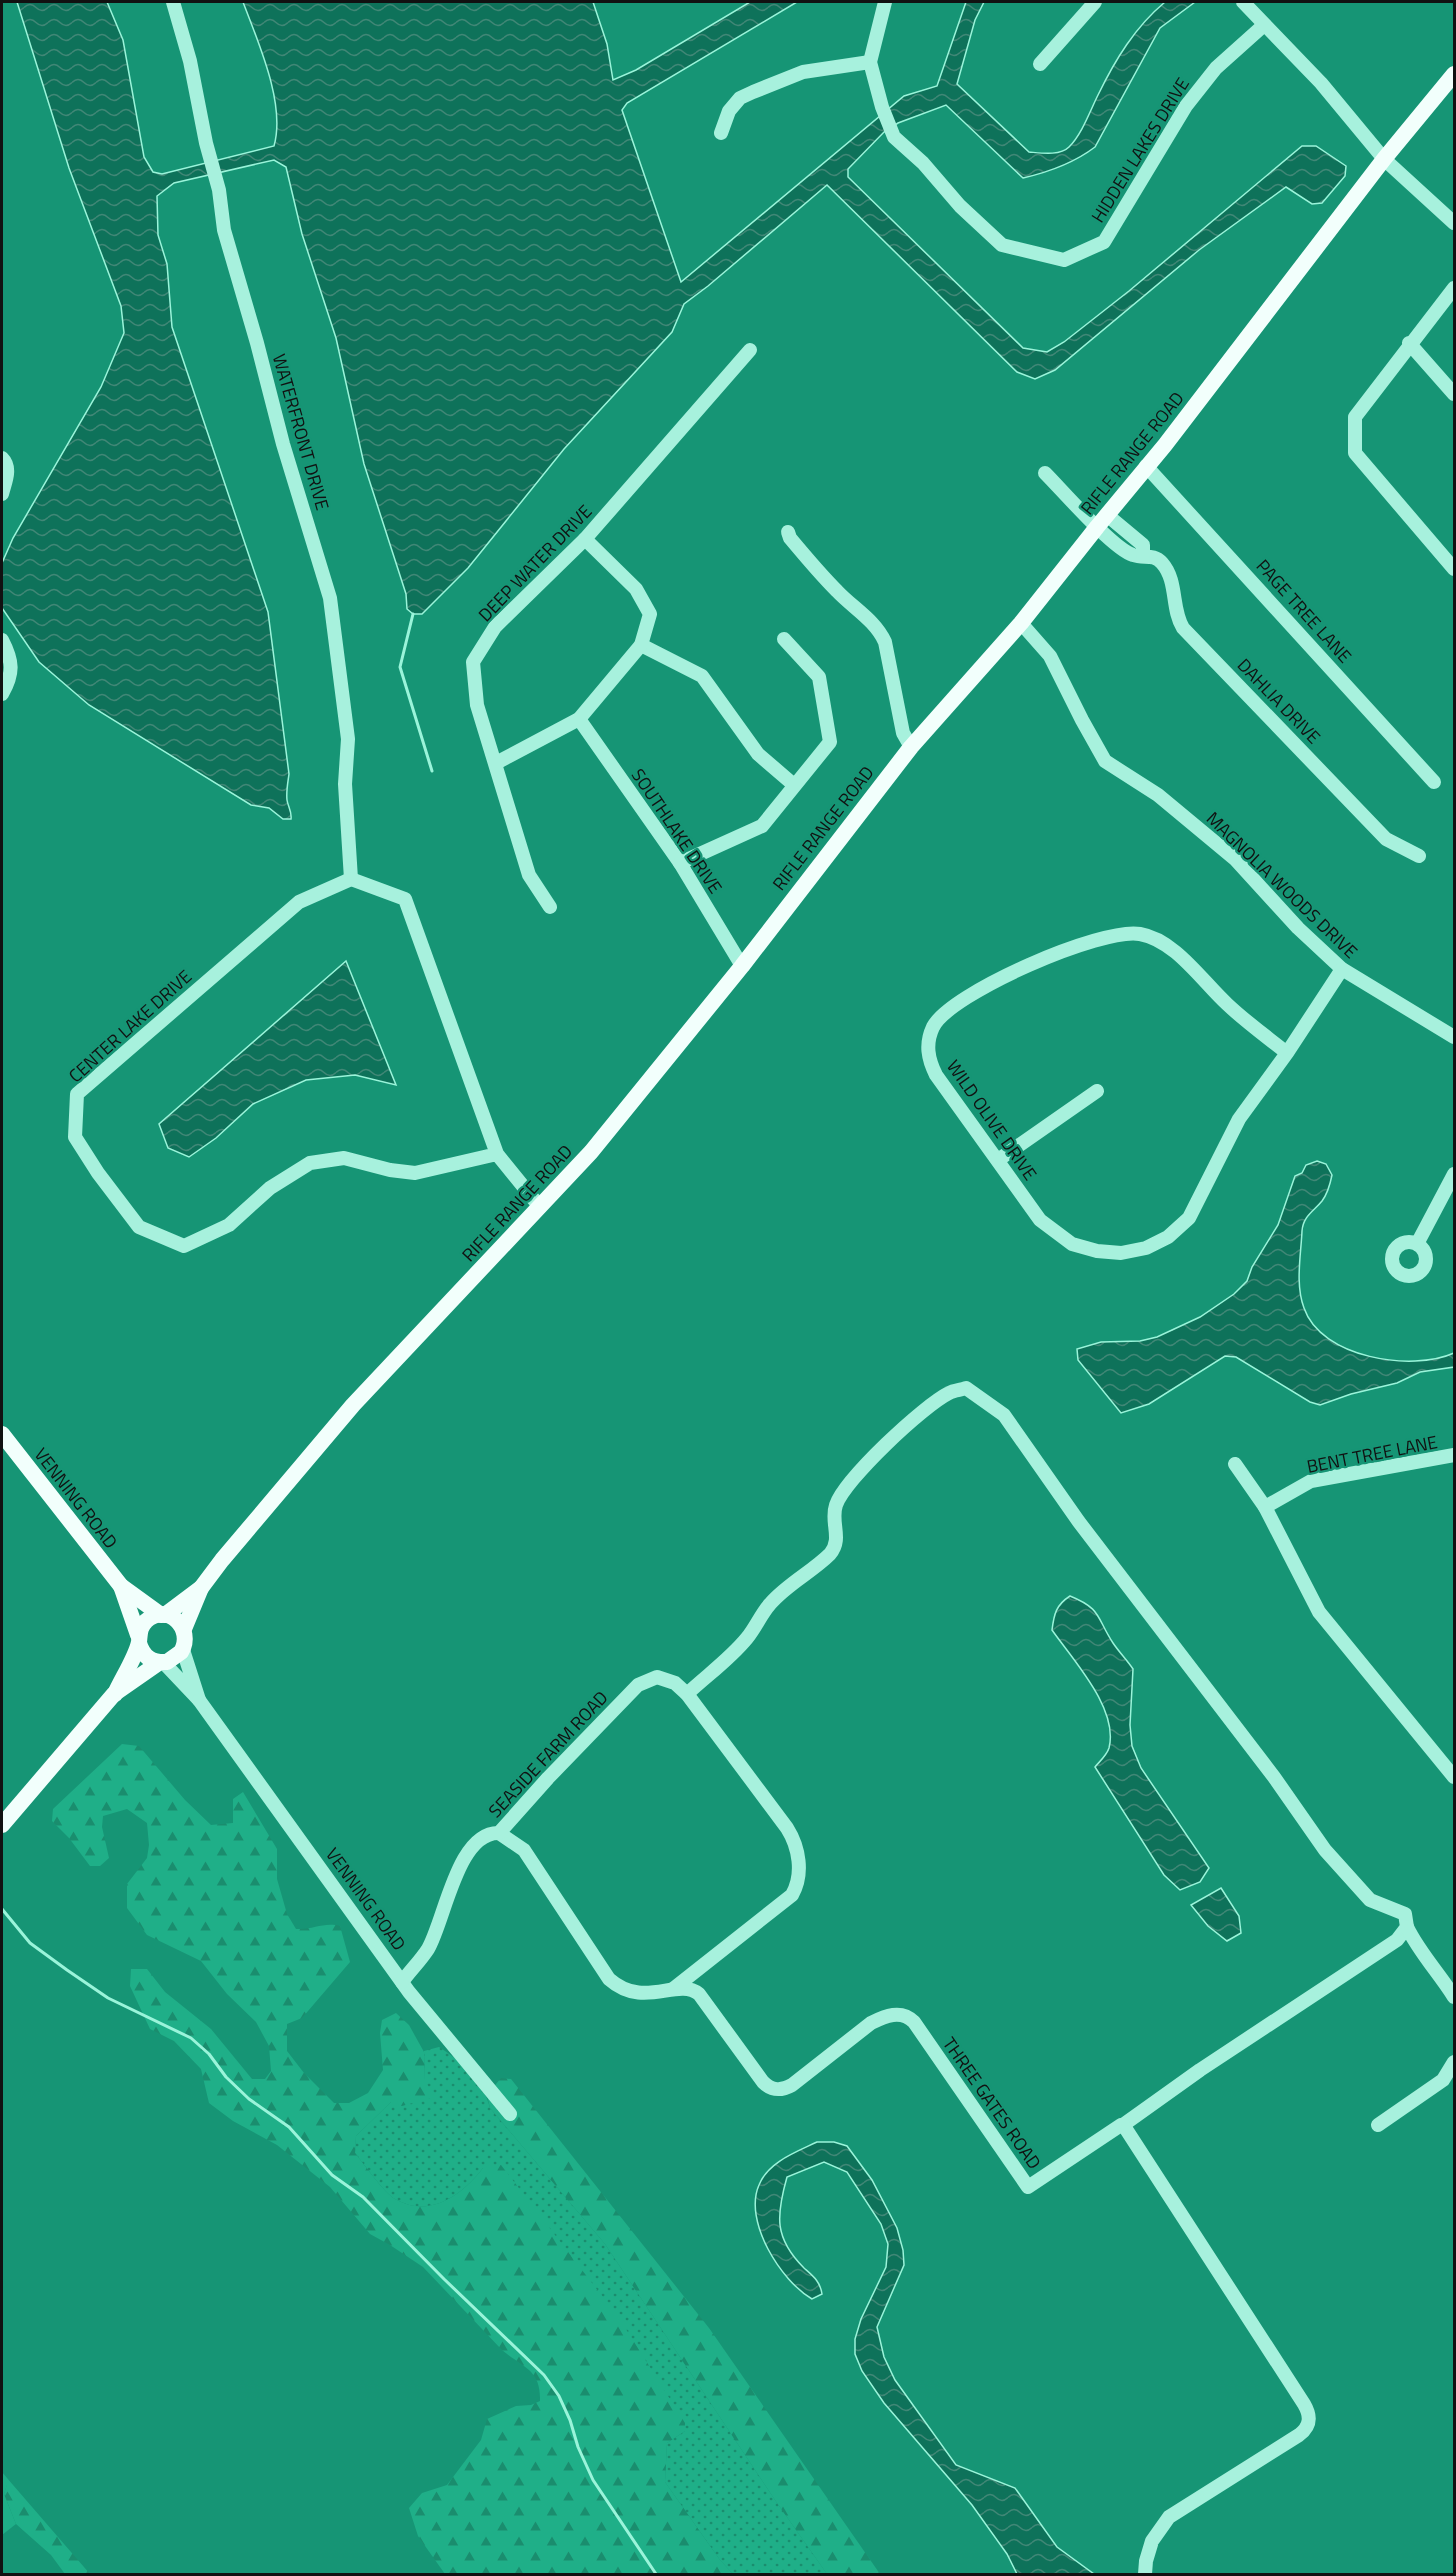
<svg xmlns="http://www.w3.org/2000/svg" width="1456" height="2576" font-family="'Titillium Web',sans-serif">
<defs>
<pattern id="green-dots" width="8" height="8" patternUnits="userSpaceOnUse" patternTransform="scale(1.5)"><rect width="8" height="8" fill="#1faf88"/><path d="M2 2h.1M6 6h.1" fill="none" stroke="#1a8d6e" stroke-width="1.8" stroke-linecap="round"/></pattern>
<pattern id="forest-firs" width="22" height="20" patternUnits="userSpaceOnUse" patternTransform="scale(1.5)"><rect width="22" height="20" fill="#1faf88"/><path d="M5 1l3.5 6h-7zM16 11l3.5 6h-7z" fill="#1a8d6e"/></pattern>
<pattern id="water-waves" width="16" height="10" patternUnits="userSpaceOnUse" patternTransform="scale(1.5)"><rect width="16" height="10" fill="#0e725a"/><path d="M0 5q4-4 8 0t8 0" fill="none" stroke="#418776"/></pattern>
</defs>
<rect width="100%" height="100%" fill="#169575"/>
<path fill="url(#green-dots)" d="M439 2047C461 2061 484 2082 490 2108L605 2244 775 2500 827 2574H733L720 2560 665 2482 667 2443 685 2431 483 2168C462 2195 430 2219 395 2199 385 2194 364 2164 355 2153L356 2136 391 2102 425 2081 424 2051Z"/>
<g fill="url(#forest-firs)">
<path d="M122 1744 139 1746 185 1800 211 1825 233 1823V1799L243 1792 277 1849V1879L287 1914 296 1929C314 1930 323 1922 340 1926L350 1962 302 2018 287 2024V2051L304 2073 334 2103H349L368 2093 383 2070 380 2033 382 2020 396 2013 409 2025 424 2052 425 2081 434 2097 402 2106 391 2102 356 2136 355 2153C364 2164 385 2194 395 2199 430 2219 462 2195 483 2168L501 2165 619 2318 685 2423V2431L667 2443 665 2482 720 2560 733 2574H445L418 2536 409 2508 422 2493 447 2485 481 2440 487 2419 516 2406 531 2405 540 2401C541 2369 523 2368 502 2350L423 2267 390 2245 370 2234 330 2187 277 2145 233 2121 209 2103 201 2069 174 2041 150 2029 130 1986 131 1969H147L165 1992 211 2029 252 2079H265L271 2071 269 2046 256 2022 227 1994 201 1961 147 1935 127 1908V1884L147 1858 149 1845 147 1823 127 1809 103 1816 102 1827 109 1858 100 1866H90L69 1838 52 1821 53 1809Z"/>
<polygon points="501,2078 511,2079 709,2328 880,2574 827,2574 775,2500 605,2244 490,2108 487,2095"/>
<polygon points="7,2484 13,2485 90,2574 65,2574 51,2555 16,2524 4,2494"/>
</g>
<polygon fill="#1faf88" points="2,2472 13,2485 7,2485 4,2494 16,2524 2,2535"/>
<g fill="url(#water-waves)" stroke="#9af4da" stroke-width="1.5">
<path d="M17 2H107L123 40 144 157 153 172 162 174 274 146C286 104 258 42 243 2H593L607 44 613 80 636 70 750 2H797L627 103 622 110 681 282 904 96 937 86 966 2H984L975 20 957 84 1029 152C1041 153 1060 156 1069 147 1082 134 1090 111 1098 95 1115 60 1135 27 1165 2H1195L1160 28 1095 147C1074 163 1049 172 1023 178L946 105 898 123 884 132 848 169V177L1023 348 1047 352 1064 342 1129 291 1302 146H1316L1346 166 1345 176 1322 203 1312 204 1286 187 1199 250 1055 370 1035 379 1017 372 827 185 708 286 684 304 672 332 564 449 468 568 422 614H413L407 609 406 594 364 464 336 338 302 234 286 167 274 160 174 183 157 196 158 235 167 264 172 327 268 612 289 774C288 782 286 791 287 800 288 807 292 811 291 819H283L269 808 251 805 89 705 39 662 2 608V563L13 538 101 387 124 333 121 306 69 168Z"/>
<polygon points="346,961 396,1085 355,1075 306,1080 253,1104 216,1138 189,1157 168,1148 159,1124"/>
<path d="M1317 1161 1326 1164 1332 1175C1330 1185 1328 1193 1322 1201 1314 1211 1303 1216 1302 1231 1301 1255 1295 1284 1304 1308 1321 1358 1412 1372 1454 1353V1367L1420 1372 1397 1383 1351 1394 1320 1405 1310 1402 1236 1357 1225 1356 1149 1404 1121 1413 1078 1360 1077 1349 1101 1342 1140 1341 1157 1337 1200 1317 1234 1294 1247 1281 1252 1267 1278 1225 1295 1176 1302 1173 1306 1165Z"/>
<path d="M1070 1596C1102 1609 1096 1617 1113 1643 1119 1652 1127 1660 1133 1669L1130 1725 1132 1746 1141 1768 1209 1868 1200 1882 1180 1890 1164 1875 1095 1767C1099 1762 1107 1755 1109 1748 1119 1709 1073 1660 1052 1630 1054 1614 1056 1605 1070 1596Z"/>
<polygon points="1221,1888 1239,1916 1241,1933 1227,1941 1208,1926 1191,1905"/>
<path d="M817 2142H834L847 2146 872 2180 897 2228 903 2250 904 2265 877 2327 884 2357 895 2380 956 2465 1015 2488 1057 2547 1094 2574H1017L1007 2554 972 2505 884 2403 862 2371 855 2354V2339L861 2319 886 2267 888 2244 881 2224 847 2172 824 2162 787 2177C776 2216 774 2238 804 2268 813 2276 820 2281 822 2294L812 2299C781 2281 743 2221 759 2185 768 2162 796 2152 817 2142Z"/>
</g>
<g fill="none" stroke-linecap="round" stroke-linejoin="round">
<g stroke="#9af4da" stroke-width="3">
<polyline points="413,614 400,667 432,771"/>
<polyline points="2,1909 30,1943 67,1970 108,1998 191,2038 209,2054 226,2077 249,2099 289,2127 332,2175 363,2197 444,2279 544,2375 559,2396 570,2420 578,2447 593,2480 656,2574"/>
</g>
<g stroke="#a7f1dd" stroke-width="14">
<polyline points="173,2 190,61 206,143 219,190 224,230 257,343 283,444 330,598 348,739 345,784 351,879"/>
<polyline points="885,2 870,62 882,107 894,137 923,163 960,206 1002,245 1064,260 1104,242 1186,106 1216,68 1264,25"/>
<polyline points="1243,2 1321,83 1384,159 1454,223"/>
<polyline points="1040,64 1095,2"/>
<polyline points="721,133 729,111 740,98 753,92 803,72 870,62"/>
<polyline points="1454,288 1355,417 1355,453 1454,569"/>
<polyline points="1409,343 1454,394"/>
<path d="M2 458C12 468 5 482 2 494"/>
<polyline points="1146,466 1434,782"/>
<path d="M1045 473C1062 490 1113 549 1133 555 1144 559 1153 553 1162 563 1178 581 1171 609 1183 628L1386 839 1419 856"/>
<polyline points="1107,515 1143,545 1143,555"/>
<path d="M788 532 790 538C805 556 820 574 837 591 853 608 875 620 885 642L903 733 911 747"/>
<polyline points="1021,623 1050,656 1082,720 1105,761 1158,795 1235,859 1298,928 1342,969 1454,1037"/>
<path d="M2 640C13 661 14 673 2 694"/>
<polyline points="641,645 702,676 758,754 794,785"/>
<polyline points="579,719 680,863 742,966"/>
<polyline points="496,763 579,719 641,645 650,614 636,589 585,539"/>
<polyline points="680,863 762,826 830,742 819,677 784,639"/>
<polyline points="550,907 529,875 477,705 473,662 495,627 585,539 750,350"/>
<path d="M1287 1053C1267 1037 1246 1022 1227 1004 1202 981 1175 940 1140 934 1102 927 950 993 933 1027 925 1044 928 1059 936 1075L1040 1220 1072 1244 1097 1251 1121 1253 1146 1248 1168 1237 1189 1218 1239 1119 1287 1053 1342 969"/>
<polyline points="497,1154 415,1173 390,1170 344,1158 310,1163 270,1188 229,1225 184,1246 139,1227 98,1173 75,1137 77,1094 299,902 351,879 405,899 497,1154 540,1207"/>
<polyline points="998,1160 1097,1091"/>
<circle cx="1409" cy="1259" r="17"/>
<polyline points="1417,1244 1454,1174"/>
<polyline points="1235,1464 1265,1507 1319,1612 1454,1777"/>
<polyline points="1265,1507 1311,1481 1454,1455"/>
<polyline points="163,1662 199,1700 183,1650"/>
<path d="M687 1694C706 1676 730 1659 747 1638 756 1627 761 1614 770 1604 787 1584 812 1572 830 1554 843 1539 830 1522 836 1505 845 1479 923 1406 949 1393 954 1390 961 1390 966 1388L1004 1415 1079 1522 1274 1777 1325 1850 1370 1900 1405 1914 1407 1927 1397 1940 1200 2070 1123 2125"/>
<polyline points="199,1700 409,1992 510,2114"/>
<path d="M499 1833 524 1850 609 1979C644 2010 677 1977 699 1994L763 2082C772 2091 781 2091 792 2085L871 2023C885 2016 901 2009 914 2022L1028 2187 1121 2125 1124 2126 1304 2404C1311 2416 1311 2426 1299 2435L1169 2517 1152 2541 1146 2561 1145 2574"/>
<path d="M1407 1927C1419 1952 1439 1973 1454 1997"/>
<path d="M402 1982C410 1971 421 1960 428 1949 445 1920 457 1832 499 1833L548 1778 638 1685 657 1677 675 1683 687 1694 787 1828C799 1847 804 1874 792 1895L673 1989"/>
<polyline points="1378,2125 1443,2080 1454,2062"/>
</g>
<g stroke="#f2fffc" stroke-width="16">
<polyline points="2,1434 121,1586 161,1615"/>
<polyline points="121,1586 138,1635"/>
<polyline points="165,1615 201,1588"/>
<polyline points="184,1629 201,1588 222,1560 353,1405 591,1152 742,966 911,747 1021,623 1097,527 1165,445 1384,159 1454,74"/>
<path d="M115 1694C121 1680 136 1657 139 1642 140 1634 139 1628 146 1621 167 1601 195 1629 181 1652L167 1662C152 1663 143 1657 139 1643"/>
<polyline points="2,1825 114,1694 160,1662"/>
</g>
</g>
<g text-anchor="middle" dominant-baseline="central" stroke-width="4.5" stroke-linejoin="round" paint-order="stroke">
<g font-size="18" fill="#111" stroke="#169575">
<text transform="translate(1140 150) rotate(-58)">HIDDEN LAKES DRIVE</text>
<text transform="translate(301 432) rotate(74)">WATERFRONT DRIVE</text>
<text transform="translate(1132 453) rotate(-51)">RIFLE RANGE ROAD</text>
<text transform="translate(535 563) rotate(-46)">DEEP WATER DRIVE</text>
<text transform="translate(1304 611) rotate(48)">PAGE TREE LANE</text>
<text transform="translate(1279 701) rotate(46)">DAHLIA DRIVE</text>
<text transform="translate(823 828) rotate(-52)">RIFLE RANGE ROAD</text>
<text transform="translate(677 831) rotate(56)">SOUTHLAKE DRIVE</text>
<text transform="translate(1282 885) rotate(44)">MAGNOLIA WOODS DRIVE</text>
<text transform="translate(130 1026) rotate(-42)">CENTER LAKE DRIVE</text>
<text transform="translate(992 1120) rotate(55)">WILD OLIVE DRIVE</text>
<text transform="translate(517 1203) rotate(-47)">RIFLE RANGE ROAD</text>
<text transform="translate(1372 1454) rotate(-11)">BENT TREE LANE</text>
<text transform="translate(76 1498) rotate(52)">VENNING ROAD</text>
<text transform="translate(548 1754) rotate(-47)">SEASIDE FARM ROAD</text>
<text transform="translate(366 1899) rotate(54)">VENNING ROAD</text>
<text transform="translate(992 2103) rotate(55)">THREE GATES ROAD</text>
</g>
</g>
<rect width="1456" height="2576" fill="none" stroke="#111111" stroke-width="6"/>
</svg>
